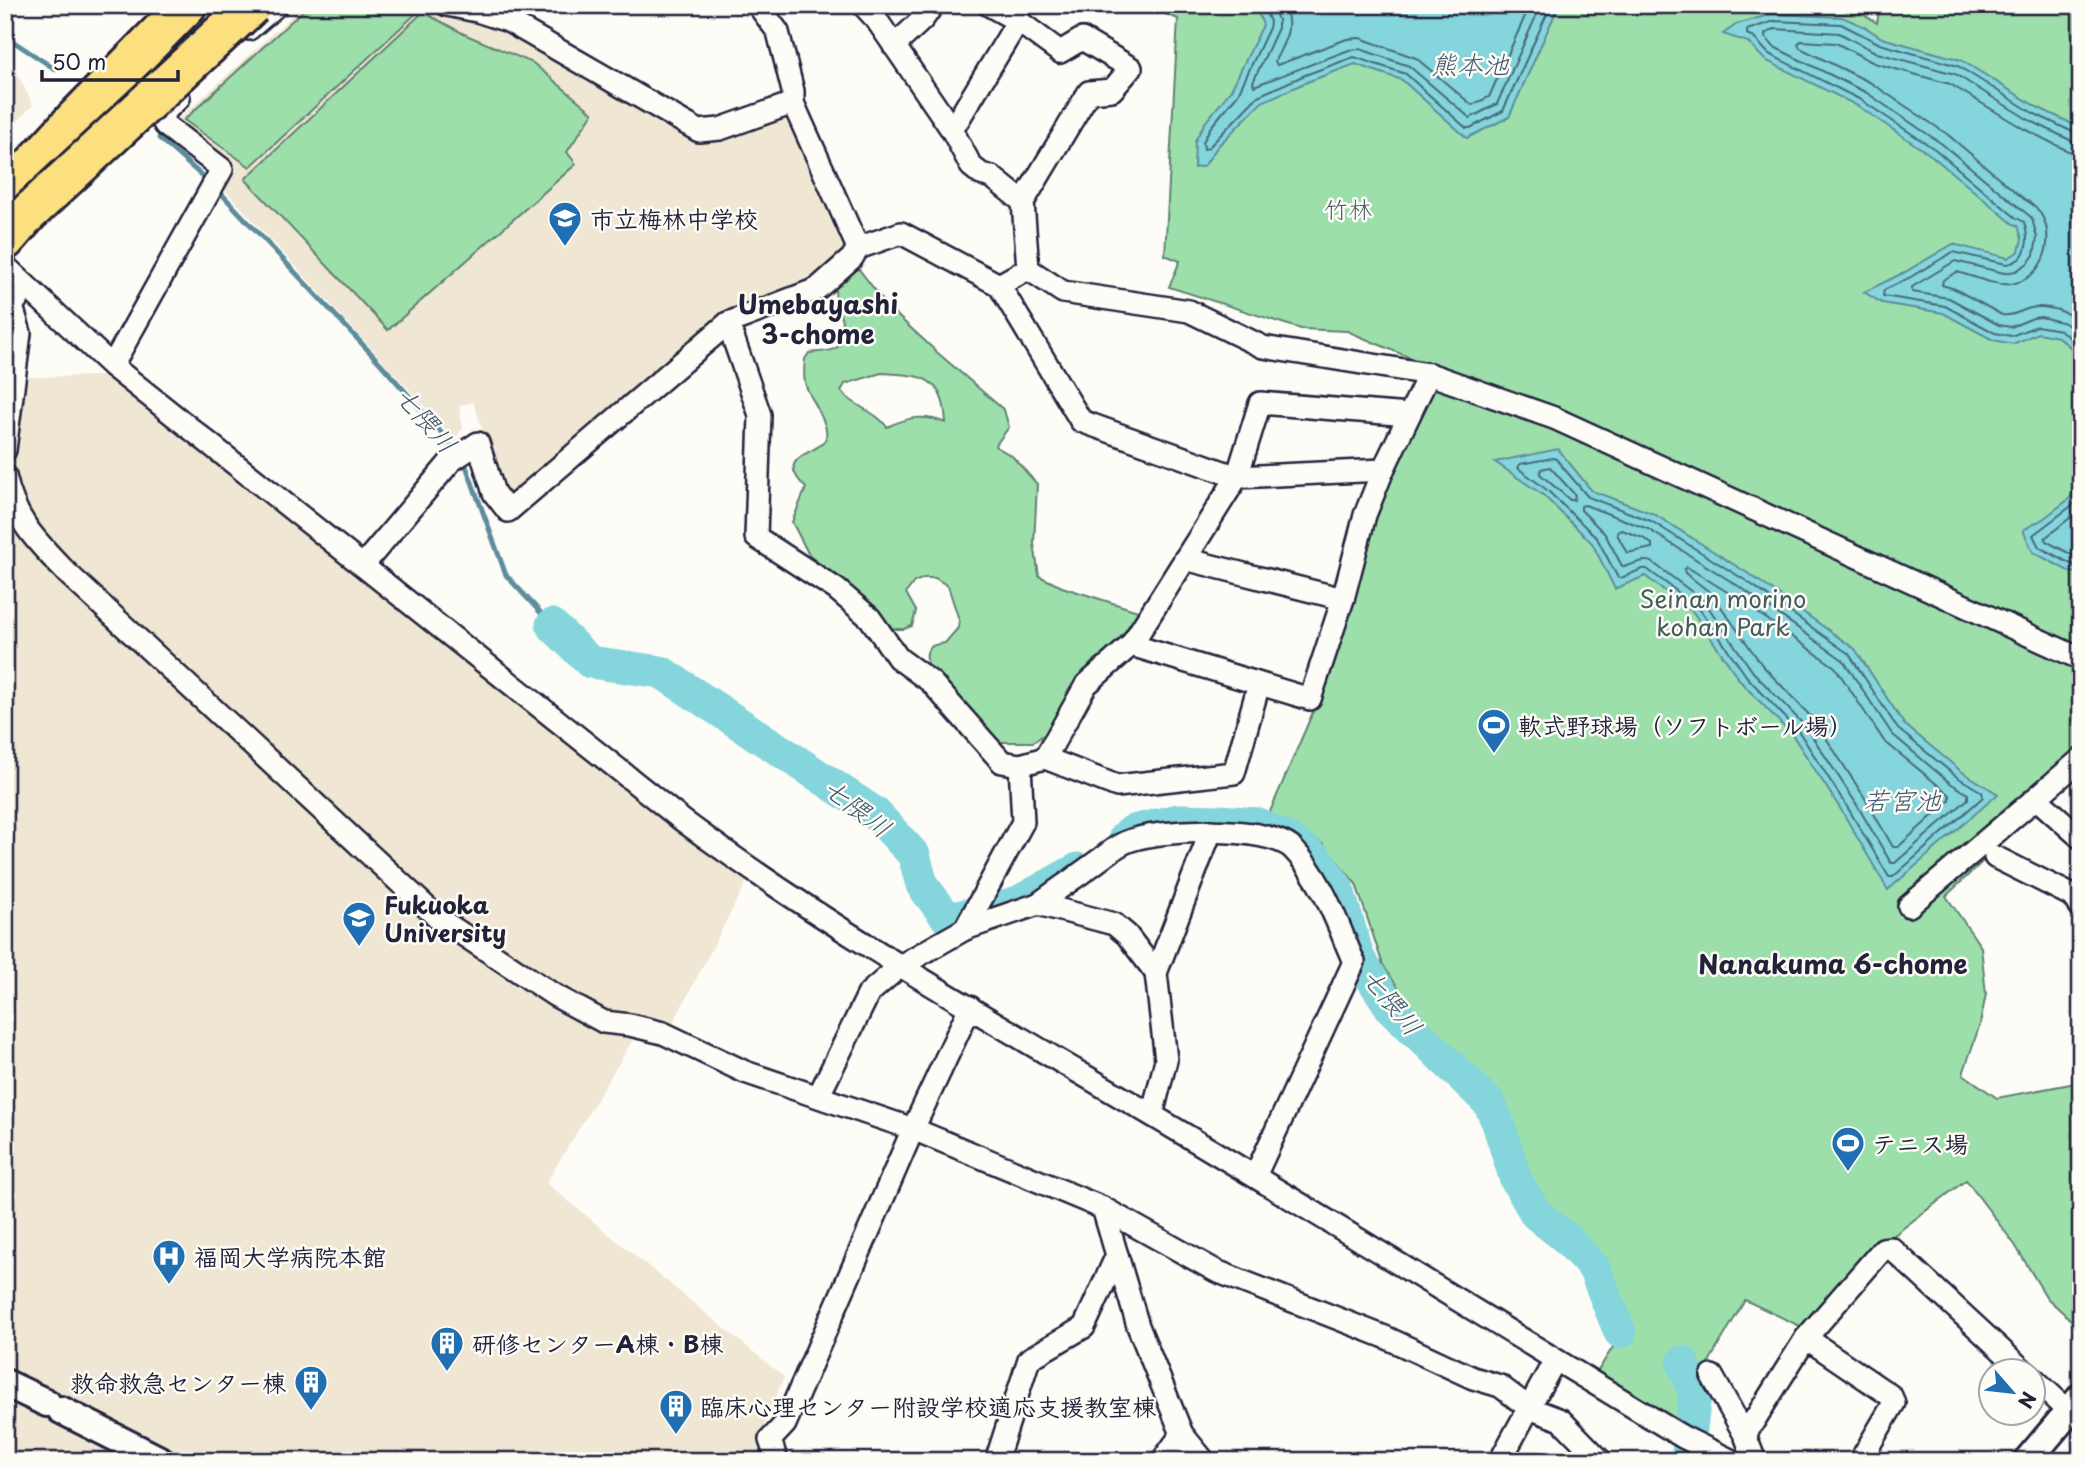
<svg xmlns="http://www.w3.org/2000/svg" width="2086" height="1466" font-family="'Playpen Sans','Klee One',sans-serif">
<rect width="100%" height="100%" fill="#fdfcf7"/>
<filter id="ink" filterUnits="userSpaceOnUse"><feTurbulence type="fractalNoise" baseFrequency=".0143" numOctaves="2"/><feDisplacementMap in="SourceGraphic" scale="14" xChannelSelector="R" yChannelSelector="G"/><feConvolveMatrix kernelMatrix="1 2 1 2 8 2 1 2 1" color-interpolation-filters="sRGB"/></filter>
<g filter="url(#ink)">
<g fill="#efe6d4">
<polygon points="304,5 431,5 515,33 698,140 784,111 793,117 852,242 818,283 721,318 512,500 503,489 473,402 459,406 463,428 455,439 223,188 235,166 178,126 177,121"/>
<polygon points="5,56 12,63 33,105 5,134"/>
<polygon points="104,376 748,879 671,1027 646,1018 546,1183 784,1377 764,1425 767,1461 5,1461 5,411 26,377"/>
</g>
<g fill="#9ddfaa" stroke="#608072" stroke-width="2" fill-rule="evenodd">
<polygon points="309,5 418,5 421,9 250,167 184,120"/>
<polygon points="1143,5 1822,5 1850,6 1877,23 1880,5 2081,5 2081,769 1946,896 1981,947 1986,994 1980,1024 1963,1074 1997,1098 2081,1082 2081,1329 2047,1298 2015,1245 1966,1180 1893,1236 1884,1238 1802,1327 1745,1300 1710,1360 1700,1434 1596,1374 1625,1328 1599,1266 1538,1212 1517,1167 1505,1114 1424,1027 1383,965 1356,884 1323,844 1269,814 1316,705 1384,477 1439,370 1347,331 1301,329 1169,287 1180,261 1165,255 1178,19"/>
<polygon points="423,12 466,35 533,63 593,113 567,152 576,164 388,330 245,179"/>
<path d="M849 268H858L888 307 939 354 1004 410 1009 427 995 446 1012 456 1037 484 1034 544 1039 576 1062 587 1141 612 1110 650 1093 661 1067 692 1065 721 1033 742H1001L981 731 928 666C924 649 928 645 945 643L958 628 959 620 948 586 935 578H924L914 582 906 593 916 611 912 626 904 629H895L882 625 847 587 809 555 792 522 806 488C770 453 823 455 826 437 829 423 811 400 806 386 803 378 804 368 805 359L809 353C818 351 829 353 836 348 856 334 830 303 836 285 838 278 844 273 849 268ZM881 373C922 375 944 376 946 423 924 414 908 417 887 427 875 410 853 407 841 391L845 384Z"/>
</g>
<g fill="#84d5dc" stroke="#5d8d9c" stroke-width="2">
<polygon points="1255,5 1559,5 1509,117 1467,138 1402,80 1355,64 1307,82 1262,102 1218,146 1204,166 1194,168 1195,141 1204,124 1231,90 1263,25"/>
<polygon points="1772,14 1842,17 1865,27 1882,38 1961,60 2037,107 2081,128 2081,364 2070,347 2058,337 2038,333 2013,344 1993,340 1943,313 1882,303 1864,292 1905,272 1953,244 2008,258 2019,251 2022,239 2018,226 2012,223 1932,156 1858,106 1765,60 1748,42 1723,34 1737,24"/>
<polygon points="1558,449 1592,491 1654,514 1752,576 1855,649 1904,724 1961,771 1998,794 1888,890 1840,808 1793,736 1741,682 1693,612 1645,576 1615,589 1592,543 1543,495 1495,462"/>
<polygon points="2081,479 2081,571 2072,573 2033,552 2023,530 2043,519 2069,499"/>
</g>
<g fill="none" stroke-linecap="round" stroke-linejoin="round">
<g stroke="#496a7b" stroke-width="2">
<polyline points="1263,5 1270,22 1269,28 1238,94 1210,128 1203,142 1204,149 1208,148 1258,96 1305,75 1354,57 1406,74 1466,128 1470,128 1503,111 1551,5"/>
<polyline points="1272,5 1278,20 1278,28 1253,82 1254,86 1349,50 1360,49 1409,66 1470,118 1497,104 1541,5"/>
<path d="M1284 5C1294 30 1285 39 1275 61L1277 65 1347 39 1360 38 1416 58 1472 105 1489 97 1530 5"/>
<path d="M2081 134 2075 133 2033 113 1958 66 1880 44 1841 24 1774 21 1747 30V34L1753 37 1769 54 1861 100 1936 150 2015 217 2024 222C2030 241 2028 261 2006 264L1953 252 1909 278 1884 290 1883 296 1945 306 1995 333 2011 336 2037 326 2060 330 2075 342 2081 351"/>
<polyline points="2081,143 2072,141 2029,120 1955,74 1877,53 1839,33 1775,29 1765,34 1765,37 1774,47 1867,93 1942,144 2032,218 2037,238 2034,255 2028,263 2016,271 2004,273 1955,261 1912,287 1912,292 1949,298 1999,325 2011,327 2033,318 2041,317 2065,323 2081,335"/>
<path d="M2081 153 2068 151 2024 129 1950 84 1874 63 1836 43 1801 41 1798 44 1800 48 1871 83 1947 134 2024 199C2061 216 2052 278 2011 284 1994 286 1973 276 1957 272L1943 280 1942 285 1955 289 2002 315C2013 317 2021 310 2031 308 2047 304 2068 312 2081 322"/>
<polygon points="1553,458 1556,459 1588,497 1651,521 1748,582 1849,654 1898,729 1957,777 1982,792 1983,797 1893,877 1889,877 1846,805 1799,732 1747,677 1698,607 1647,569 1642,569 1621,578 1618,578 1597,538 1547,490 1518,468 1520,464"/>
<polygon points="1550,467 1575,495 1574,500 1570,500 1540,474 1541,469"/>
<polyline points="2081,493 2074,504 2033,535 2039,547 2073,565 2081,564"/>
<path d="M1585 505 1648 529 1743 589 1843 660 1892 734 1950 783 1968 794V799L1895 863H1891L1854 800 1806 727 1753 672 1704 601 1652 562C1640 558 1632 567 1622 566L1605 534 1581 510V506Z"/>
<polyline points="2081,509 2045,538 2046,541 2074,556 2081,556"/>
<polygon points="1622,530 1643,538 1652,544 1652,548 1627,553 1617,534 1618,531"/>
<polygon points="1687,567 1737,598 1835,667 1884,741 1950,795 1950,800 1898,847 1893,847 1863,795 1815,721 1762,665 1712,594 1685,573 1684,569"/>
</g>
<g stroke="#5d8d9c" stroke-width="5">
<polyline points="5,34 11,40 55,69"/>
<polyline points="159,138 209,182"/>
<polyline points="217,189 381,364 444,436 455,451"/>
<polyline points="461,459 466,466 506,575 552,625"/>
</g>
<g stroke="#84d5dc" stroke-width="33">
<polyline points="552,625 590,662 661,672 875,813 914,855 922,885 948,919 1013,905 1078,869"/>
<polyline points="1125,837 1133,831 1178,820 1220,821 1258,824 1291,841 1316,859 1337,887 1359,959 1392,1009 1489,1103 1498,1123 1516,1180 1536,1214 1566,1238 1594,1268 1620,1332"/>
<polyline points="1683,1362 1695,1395 1687,1461"/>
</g>
<defs>
<g id="minor">
<polyline points="447,5 477,11 508,21 699,131 720,129 793,103 858,248 901,233 999,285 1028,269"/>
<polyline points="758,5 778,32 793,91 793,103"/>
<polyline points="863,5 876,19 952,130 971,166 981,174 992,177 1023,202 1028,269 1063,292 1189,311 1263,347 1429,374 1554,418 2081,659"/>
<polyline points="989,5 1018,21 1060,52 1082,39 1131,68 1112,90 1089,92 1023,202"/>
<polyline points="249,29 277,5"/>
<polyline points="894,46 923,19 933,5"/>
<polyline points="952,130 1018,21"/>
<path d="M5 266 112 366 682 820C839 936 1010 1031 1177 1130 1347 1231 1514 1335 1683 1437L1732 1461"/>
<polyline points="999,285 1081,421 1237,477 1383,470"/>
<polyline points="728,323 760,415 756,537 836,589 870,618 898,658 931,682 1002,762 1020,765"/>
<polyline points="112,366 222,169 165,125 160,116 179,98"/>
<polyline points="5,450 20,333 12,306 26,287"/>
<path d="M5 476C15 521 36 541 67 573L438 918 554 995 604 1022 630 1025 663 1033 745 1072 913 1129 1103 1208 1138 1326 1182 1434 1204 1461"/>
<polyline points="1185,559 1343,599"/>
<polyline points="364,564 451,461 478,443 494,493 508,511 728,323 817,289 852,258 858,248"/>
<polyline points="1131,645 1310,699 1343,599 1365,515 1383,470 1429,374"/>
<polyline points="1045,758 1117,786 1234,773 1259,684"/>
<polyline points="2081,759 2036,798 2081,838"/>
<polyline points="1995,857 2071,895 2081,907"/>
<path d="M1038 904C1058 889 1079 875 1099 860 1108 854 1116 846 1126 842 1157 828 1268 825 1293 849 1323 880 1337 923 1354 962L1255 1176"/>
<polyline points="1909,906 2036,798"/>
<polyline points="965,929 1023,822 1020,765 1045,758 1086,685 1131,645 1237,477 1260,403 1409,415"/>
<polyline points="819,1095 869,993 900,966 965,929 1038,904 1114,924 1127,935 1156,973"/>
<polyline points="1152,1115 1166,1060 1156,973 1211,831"/>
<polyline points="1103,1208 1216,1271 1385,1337 1473,1378 1500,1386 1529,1408 1561,1420 1601,1461"/>
<polyline points="1806,1338 1891,1396 1894,1403 1860,1461"/>
<polyline points="1712,1376 1745,1435"/>
<polyline points="2034,1379 2069,1412"/>
<polyline points="777,1461 770,1440 785,1424 913,1129 970,1007"/>
<polyline points="996,1461 1029,1359 1084,1327 1117,1255"/>
<polyline points="1162,1461 1182,1434"/>
<polyline points="1500,1461 1555,1360"/>
<polyline points="1755,1461 1745,1435 1806,1338 1883,1249 1891,1248 2025,1372"/>
</g>
<g id="tertiary">
<polyline points="5,1383 47,1403"/>
<polyline points="61,1410 162,1461"/>
<polyline points="2027,1461 2081,1397"/>
</g>
<g id="motorway">
<polyline points="5,195 76,118 187,5"/>
<polyline points="5,240 44,195"/>
</g>
</defs>
<use href="#minor" stroke="#22223b" stroke-width="26"/>
<use href="#tertiary" stroke="#22223b" stroke-width="32"/>
<use href="#motorway" stroke="#22223b" stroke-width="44"/>
<use href="#minor" stroke="#fdfcf7" stroke-width="21"/>
<use href="#tertiary" stroke="#fdfcf7" stroke-width="26"/>
<use href="#motorway" stroke="#fce080" stroke-width="38"/>
<defs>
<polyline id="motorway-bridge" points="22,219 252,5"/>
</defs>
<use href="#motorway-bridge" stroke="#22223b" stroke-width="44" stroke-linecap="butt"/>
<use href="#motorway-bridge" stroke="#fce080" stroke-width="38"/>
</g>
</g>
<defs>
<symbol id="school-pin" viewBox="-11 -11 22 30"><path d="M0 17L-7.5 6A9.5 9.5 0 1 1 7.5 6Z" fill="#1f6fb2" stroke="#fdfcf7"/><path d="M0-5L7-2L0 1L-7-2ZM-4 1L0 2.5L4 1V4Q0 6-4 4Z" fill="#fff"/></symbol>
<symbol id="stadium-pin" viewBox="-11 -11 22 30"><path d="M0 17L-7.5 6A9.5 9.5 0 1 1 7.5 6Z" fill="#1f6fb2" stroke="#fdfcf7"/><path d="M0-5a6.5 5 0 1 0 0 10a6.5 5 0 1 0 0-10ZM-3.5-1.8h7v3.6h-7Z" fill="#fff"/></symbol>
<symbol id="university-pin" viewBox="-11 -11 22 30"><path d="M0 17L-7.5 6A9.5 9.5 0 1 1 7.5 6Z" fill="#1f6fb2" stroke="#fdfcf7"/><path d="M0-5L7-2L0 1L-7-2ZM-4 1L0 2.5L4 1V4Q0 6-4 4Z" fill="#fff"/></symbol>
<symbol id="hospital-pin" viewBox="-11 -11 22 30"><path d="M0 17L-7.5 6A9.5 9.5 0 1 1 7.5 6Z" fill="#1f6fb2" stroke="#fdfcf7"/><path d="M-5-5h3v3.5h4V-5h3V5h-3V1.5h-4V5h-3Z" fill="#fff"/></symbol>
<symbol id="building-pin" viewBox="-11 -11 22 30"><path d="M0 17L-7.5 6A9.5 9.5 0 1 1 7.5 6Z" fill="#1f6fb2" stroke="#fdfcf7"/><path d="M-4-6H4V6H1V3H-1V6H-4ZM-2.5-4.3h1.7v1.8h-1.7ZM.8-4.3h1.7v1.8H.8ZM-2.5-1h1.7V.8h-1.7ZM.8-1h1.7V.8H.8Z" fill="#fff"/></symbol>
</defs>
<g fill-rule="evenodd">
<use href="#school-pin" x="546" y="199" width="38" height="52"/>
<use href="#stadium-pin" x="1475" y="706" width="38" height="52"/>
<use href="#university-pin" x="340" y="899" width="38" height="52"/>
<use href="#stadium-pin" x="1829" y="1124" width="38" height="52"/>
<use href="#hospital-pin" x="150" y="1237" width="38" height="52"/>
<use href="#building-pin" x="428" y="1324" width="38" height="52"/>
<use href="#building-pin" x="292" y="1363" width="38" height="52"/>
<use href="#building-pin" x="657" y="1387" width="38" height="52"/>
</g>
<g text-anchor="middle" dominant-baseline="central" stroke-width="5" stroke-linejoin="round" paint-order="stroke">
<g font-size="24" fill="#475b5c" stroke="#fdfcf7">
<text x="1348" y="208">竹林</text>
<text x="1723" y="598">Seinan morino<tspan x="1723" dy="28">kohan Park</tspan></text>
</g>
<g font-size="24" font-weight="bold" fill="#22223b" stroke="#fdfcf7" text-anchor="start">
<text x="590" y="218">市立梅林中学校</text>
<text x="1518" y="725">軟式野球場（ソフトボール場）</text>
<text x="384" y="904">Fukuoka<tspan x="384" dy="28">University</tspan></text>
<text x="1872" y="1143">テニス場</text>
<text x="194" y="1256">福岡大学病院本館</text>
<text x="472" y="1343">研修センターA棟・B棟</text>
<text x="286" y="1382" text-anchor="end">救命救急センター棟</text>
<text x="700" y="1406">臨床心理センター附設学校適応支援教室棟</text>
</g>
<g font-size="26" font-style="italic" fill="#3f586b" stroke="#fdfcf7">
<text x="1470" y="63">熊本池</text>
<text transform="translate(427 419) rotate(49)">七隈川</text>
<text x="1902" y="799">若宮池</text>
<text transform="translate(858 807) rotate(38)">七隈川</text>
<text transform="translate(1393 1001) rotate(51)">七隈川</text>
</g>
<g font-size="26" font-weight="bold" fill="#22223b" stroke="#fdfcf7">
<text x="818" y="303">Umebayashi<tspan x="818" dy="30">3-chome</tspan></text>
<text x="1833" y="963">Nanakuma 6-chome</text>
</g>
</g>
<rect width="2086" height="1466" fill="none" stroke="#fdfcf7" stroke-width="28"/>
<rect x="14" y="14" width="2058" height="1438" fill="none" stroke="#22223b" stroke-width="2.5" filter="url(#ink)"/>
<g transform="translate(2012 1392) rotate(118)"><circle r="33" fill="#fdfcf7" stroke="#a5a5ac" stroke-width="2"/>
<path d="M0-5L12 26L0 18L-12 26Z" fill="#1f6fb2"/>
<text y="-10" font-size="19" font-weight="bold" text-anchor="middle" fill="#22223b">N</text>
</g>
<path d="M42 70v10h136v-10" fill="none" stroke="#22223b" stroke-width="3.5"/>
<text x="52" y="70" font-size="21" fill="#22223b" stroke="#fdfcf7" stroke-width="5" paint-order="stroke">50 m</text>
</svg>
